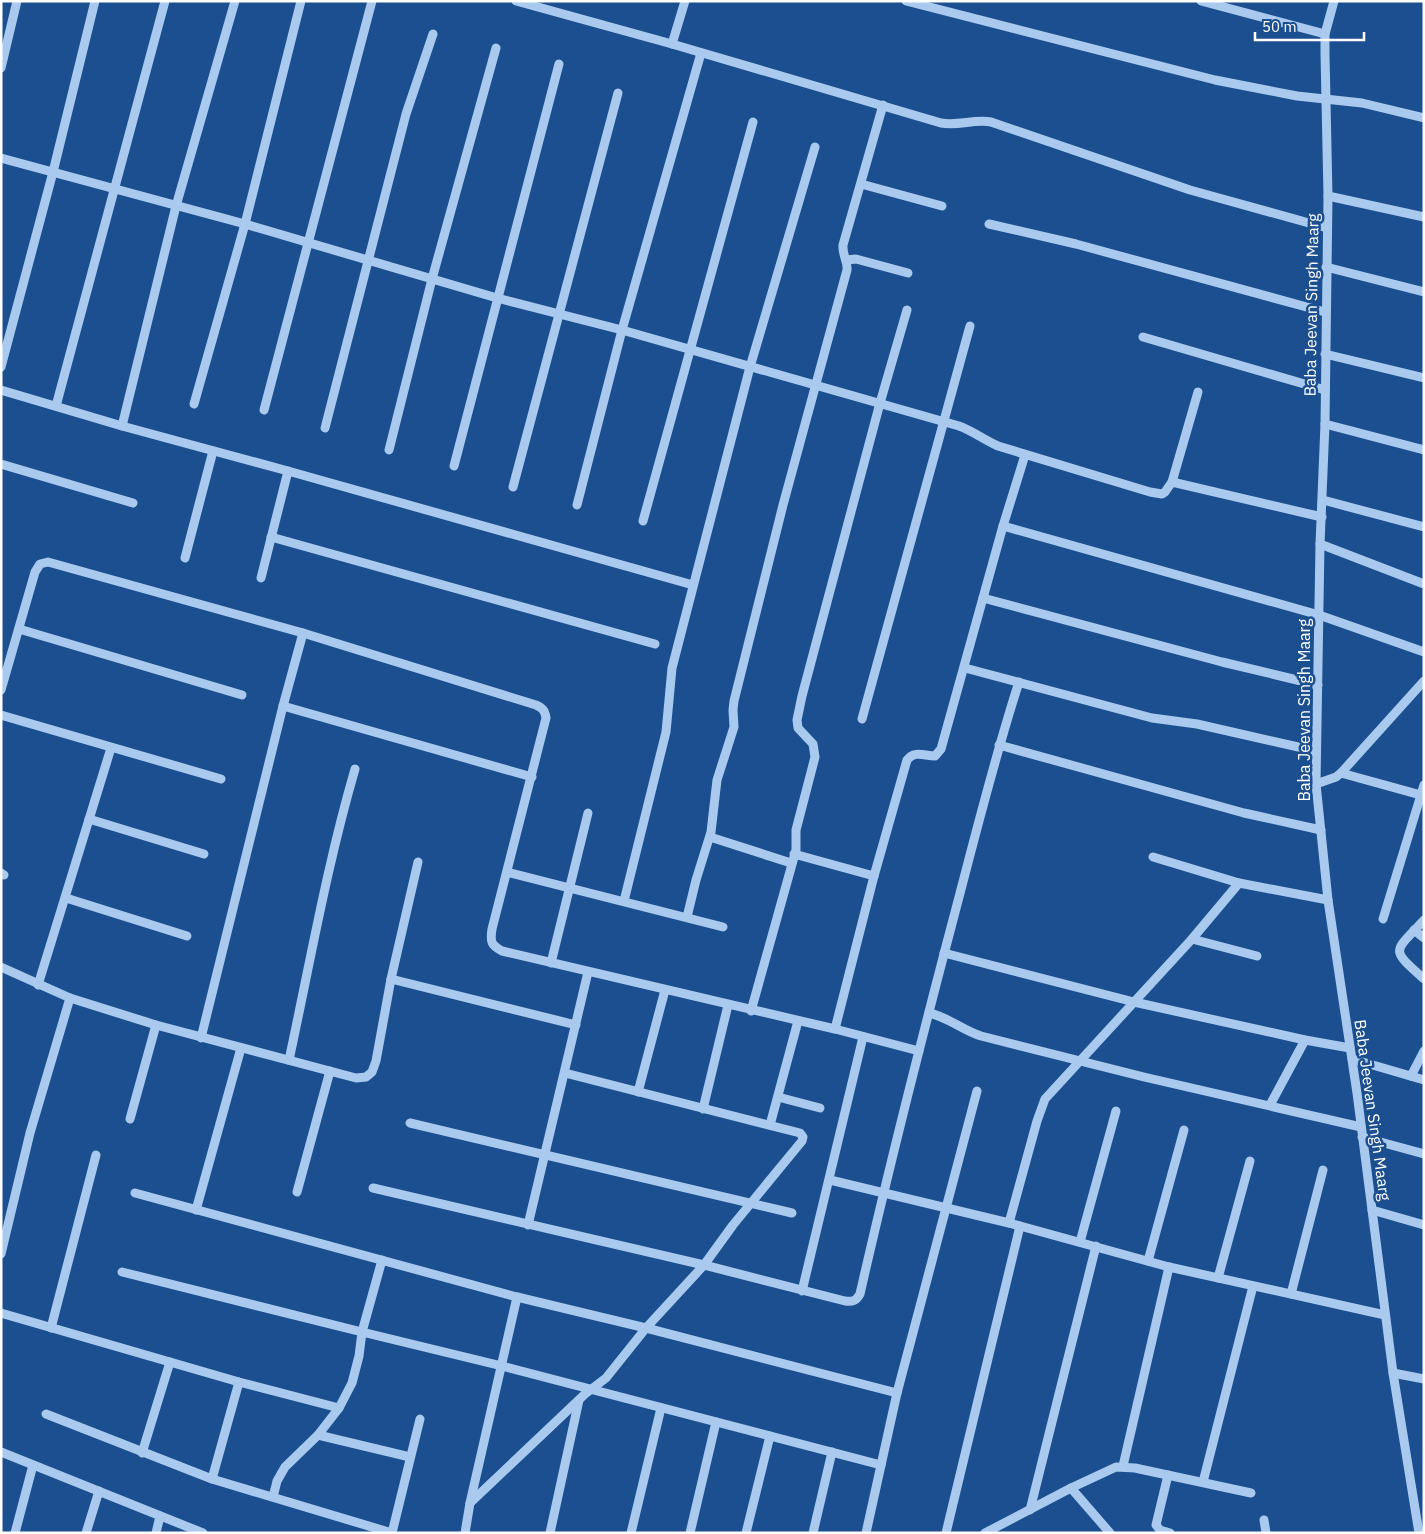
<svg xmlns="http://www.w3.org/2000/svg" width="1425" height="1534" font-family="'IBM Plex Sans',sans-serif">
<rect width="100%" height="100%" fill="#1b4f8f"/>
<g fill="none" stroke-linecap="round" stroke-linejoin="round">
<g stroke="#a9c9ee" stroke-width="9">
<path d="M516 1 672 44 941 123C959 126 974 119 991 122L1190 190 1327 228"/>
<polyline points="906,1 1215,80 1297,96 1362,103 1424,118"/>
<polyline points="1201,1 1325,34"/>
<polyline points="1334,1 1325,34 1325,54 1328,196 1325,424 1320,544 1316,784 1328,900 1357,1093 1393,1373 1419,1533"/>
<polyline points="672,44 685,1"/>
<polyline points="1,68 17,1"/>
<path d="M1 158 245 224 497 298 622 330 959 426C973 431 984 440 998 446L1150 492 1162 494 1165 492 1172 482 1322 517"/>
<polyline points="861,184 942,206"/>
<polyline points="1328,196 1424,217"/>
<polyline points="989,224 1076,244 1325,312"/>
<polyline points="846,260 856,259 908,273"/>
<polyline points="1326,267 1424,292"/>
<polyline points="1143,337 1325,390"/>
<polyline points="1325,354 1424,378"/>
<polyline points="1,367 53,172 95,1"/>
<polyline points="1,390 122,426 288,471 261,578"/>
<polyline points="194,404 245,224 301,1"/>
<polyline points="56,406 165,1"/>
<polyline points="264,410 372,1"/>
<polyline points="1325,424 1424,450"/>
<polyline points="122,426 176,206 235,1"/>
<polyline points="325,428 406,114 433,34"/>
<polyline points="389,450 432,279 496,48"/>
<polyline points="1,464 133,503"/>
<polyline points="454,466 559,64"/>
<polyline points="288,471 693,585"/>
<polyline points="1172,482 1198,392"/>
<polyline points="513,487 618,93"/>
<polyline points="1323,500 1424,527"/>
<polyline points="577,505 622,330 701,53"/>
<polyline points="643,521 753,122"/>
<polyline points="1003,526 1319,615 1424,652"/>
<polyline points="271,537 655,644"/>
<polyline points="1320,544 1424,584"/>
<polyline points="185,558 213,451"/>
<polyline points="983,598 1222,662 1318,685"/>
<polyline points="19,629 242,695"/>
<polyline points="965,668 1152,718 1197,724 1316,751"/>
<path d="M1 690 35 572 40 564 48 562 303 633 536 705C543 708 545 711 546 718L492 929C490 942 491 945 502 951L835 1029 919 1051"/>
<polyline points="283,706 532,777"/>
<polyline points="1,715 221,779"/>
<polyline points="862,719 970,326"/>
<polyline points="999,745 1244,813 1321,830"/>
<polyline points="1341,773 1424,796"/>
<polyline points="1316,784 1336,777 1341,773 1424,681"/>
<polyline points="89,819 204,854"/>
<polyline points="710,837 791,863"/>
<polyline points="794,854 874,876"/>
<polyline points="1153,857 1239,883 1328,900"/>
<polyline points="507,872 723,927"/>
<polyline points="1,873 4,875"/>
<polyline points="66,898 187,936"/>
<polyline points="624,901 666,732 672,668 750,367 815,147"/>
<path d="M687 917 696 880 711 832 717 780 734 727 733 710 734 701 783 505 847 270C848 261 842 255 843 245L883 105"/>
<polyline points="1383,919 1424,785"/>
<path d="M1424 920C1394 953 1389 948 1424 979"/>
<polyline points="1414,930 1424,938"/>
<polyline points="1192,939 1257,956"/>
<polyline points="944,953 1134,1002 1305,1040 1350,1048"/>
<polyline points="551,963 588,813"/>
<polyline points="1,967 70,998 156,1025 356,1078 366,1077 372,1072 376,1061 391,979 418,862"/>
<polyline points="391,979 576,1025"/>
<polyline points="38,985 111,748"/>
<polyline points="751,1011 796,850 796,830 815,757 813,744 798,728 797,720 802,696 880,403 907,310"/>
<path d="M929 1013C948 1017 962 1030 981 1036L1144 1077 1361 1127"/>
<path d="M835 1029 874 876 907 760C915 750 924 756 935 756L941 749 1003 526 1025 455"/>
<polyline points="201,1038 283,706 303,633"/>
<polyline points="1352,1059 1424,1080"/>
<path d="M289 1060C310 963 327 865 355 769"/>
<polyline points="1411,1076 1424,1051"/>
<polyline points="638,1092 665,990"/>
<polyline points="778,1097 820,1108"/>
<polyline points="1270,1105 1305,1040"/>
<polyline points="703,1109 728,1005"/>
<polyline points="130,1119 156,1025"/>
<polyline points="410,1123 792,1213"/>
<polyline points="770,1125 798,1021"/>
<polyline points="1362,1137 1424,1154"/>
<polyline points="830,1180 1009,1223 1169,1267 1385,1315"/>
<path d="M373 1188 704 1265 845 1301C853 1302 856 1301 860 1294 889 1167 921 1041 954 916 975 837 994 759 1019 682"/>
<polyline points="297,1192 330,1071"/>
<polyline points="135,1193 517,1297 646,1328 897,1393"/>
<polyline points="196,1210 241,1048"/>
<polyline points="1372,1210 1424,1225"/>
<polyline points="1009,1223 1037,1121 1045,1099 1192,939 1239,883"/>
<polyline points="528,1225 588,972"/>
<polyline points="1080,1242 1116,1111"/>
<polyline points="1,1254 30,1133 70,998"/>
<polyline points="382,1260 362,1332 502,1366 881,1465"/>
<polyline points="1148,1261 1184,1130"/>
<polyline points="122,1272 362,1332 359,1356 352,1383 339,1408 318,1435 285,1467 277,1481 273,1497"/>
<polyline points="1218,1278 1250,1161"/>
<polyline points="802,1291 863,1037"/>
<polyline points="1291,1294 1323,1170"/>
<polyline points="1,1313 239,1382 339,1408"/>
<polyline points="51,1328 96,1155"/>
<polyline points="1393,1373 1424,1379"/>
<polyline points="46,1414 212,1479 392,1533"/>
<polyline points="318,1435 410,1457"/>
<polyline points="1,1452 203,1533"/>
<polyline points="142,1453 170,1362"/>
<polyline points="1123,1466 1169,1267"/>
<polyline points="1168,1475 1156,1525 1160,1530 1170,1533"/>
<polyline points="212,1479 239,1382"/>
<polyline points="1203,1482 1253,1286"/>
<polyline points="1071,1488 1110,1533"/>
<polyline points="470,1503 517,1297"/>
<polyline points="1030,1510 1096,1246"/>
<polyline points="1264,1520 1266,1533"/>
<polyline points="15,1533 33,1465"/>
<polyline points="86,1533 99,1491"/>
<polyline points="156,1533 160,1516"/>
<polyline points="392,1533 420,1419"/>
<polyline points="465,1533 470,1503 585,1394 606,1378 646,1328 704,1265 733,1225 802,1141 803,1137 800,1133 565,1073"/>
<polyline points="550,1533 579,1400"/>
<polyline points="631,1533 661,1408"/>
<polyline points="690,1533 716,1422"/>
<polyline points="746,1533 770,1436"/>
<polyline points="813,1533 832,1452"/>
<polyline points="866,1533 897,1393 977,1091"/>
<polyline points="946,1533 1020,1226"/>
<polyline points="985,1533 1071,1488 1116,1467 1135,1468 1251,1493"/>
</g>
</g>
<g text-anchor="middle" dominant-baseline="central" stroke-width="5" stroke-linejoin="round" paint-order="stroke">
<g font-size="16" fill="#fff" stroke="#1b4f8f">
<text transform="translate(1311 305) rotate(-89)">Baba Jeevan Singh Maarg</text>
<text transform="translate(1304 710) rotate(-90)">Baba Jeevan Singh Maarg</text>
<text transform="translate(1373 1110) rotate(82)">Baba Jeevan Singh Maarg</text>
</g>
</g>
<rect width="1425" height="1534" fill="none" stroke="#ffffff" stroke-width="5"/>
<path d="M1255 32v8h109v-8" fill="none" stroke="#ffffff" stroke-width="2.5"/>
<text x="1262" y="32" font-size="15" fill="#ffffff" stroke="#1b4f8f" stroke-width="4" paint-order="stroke">50 m</text>
</svg>
